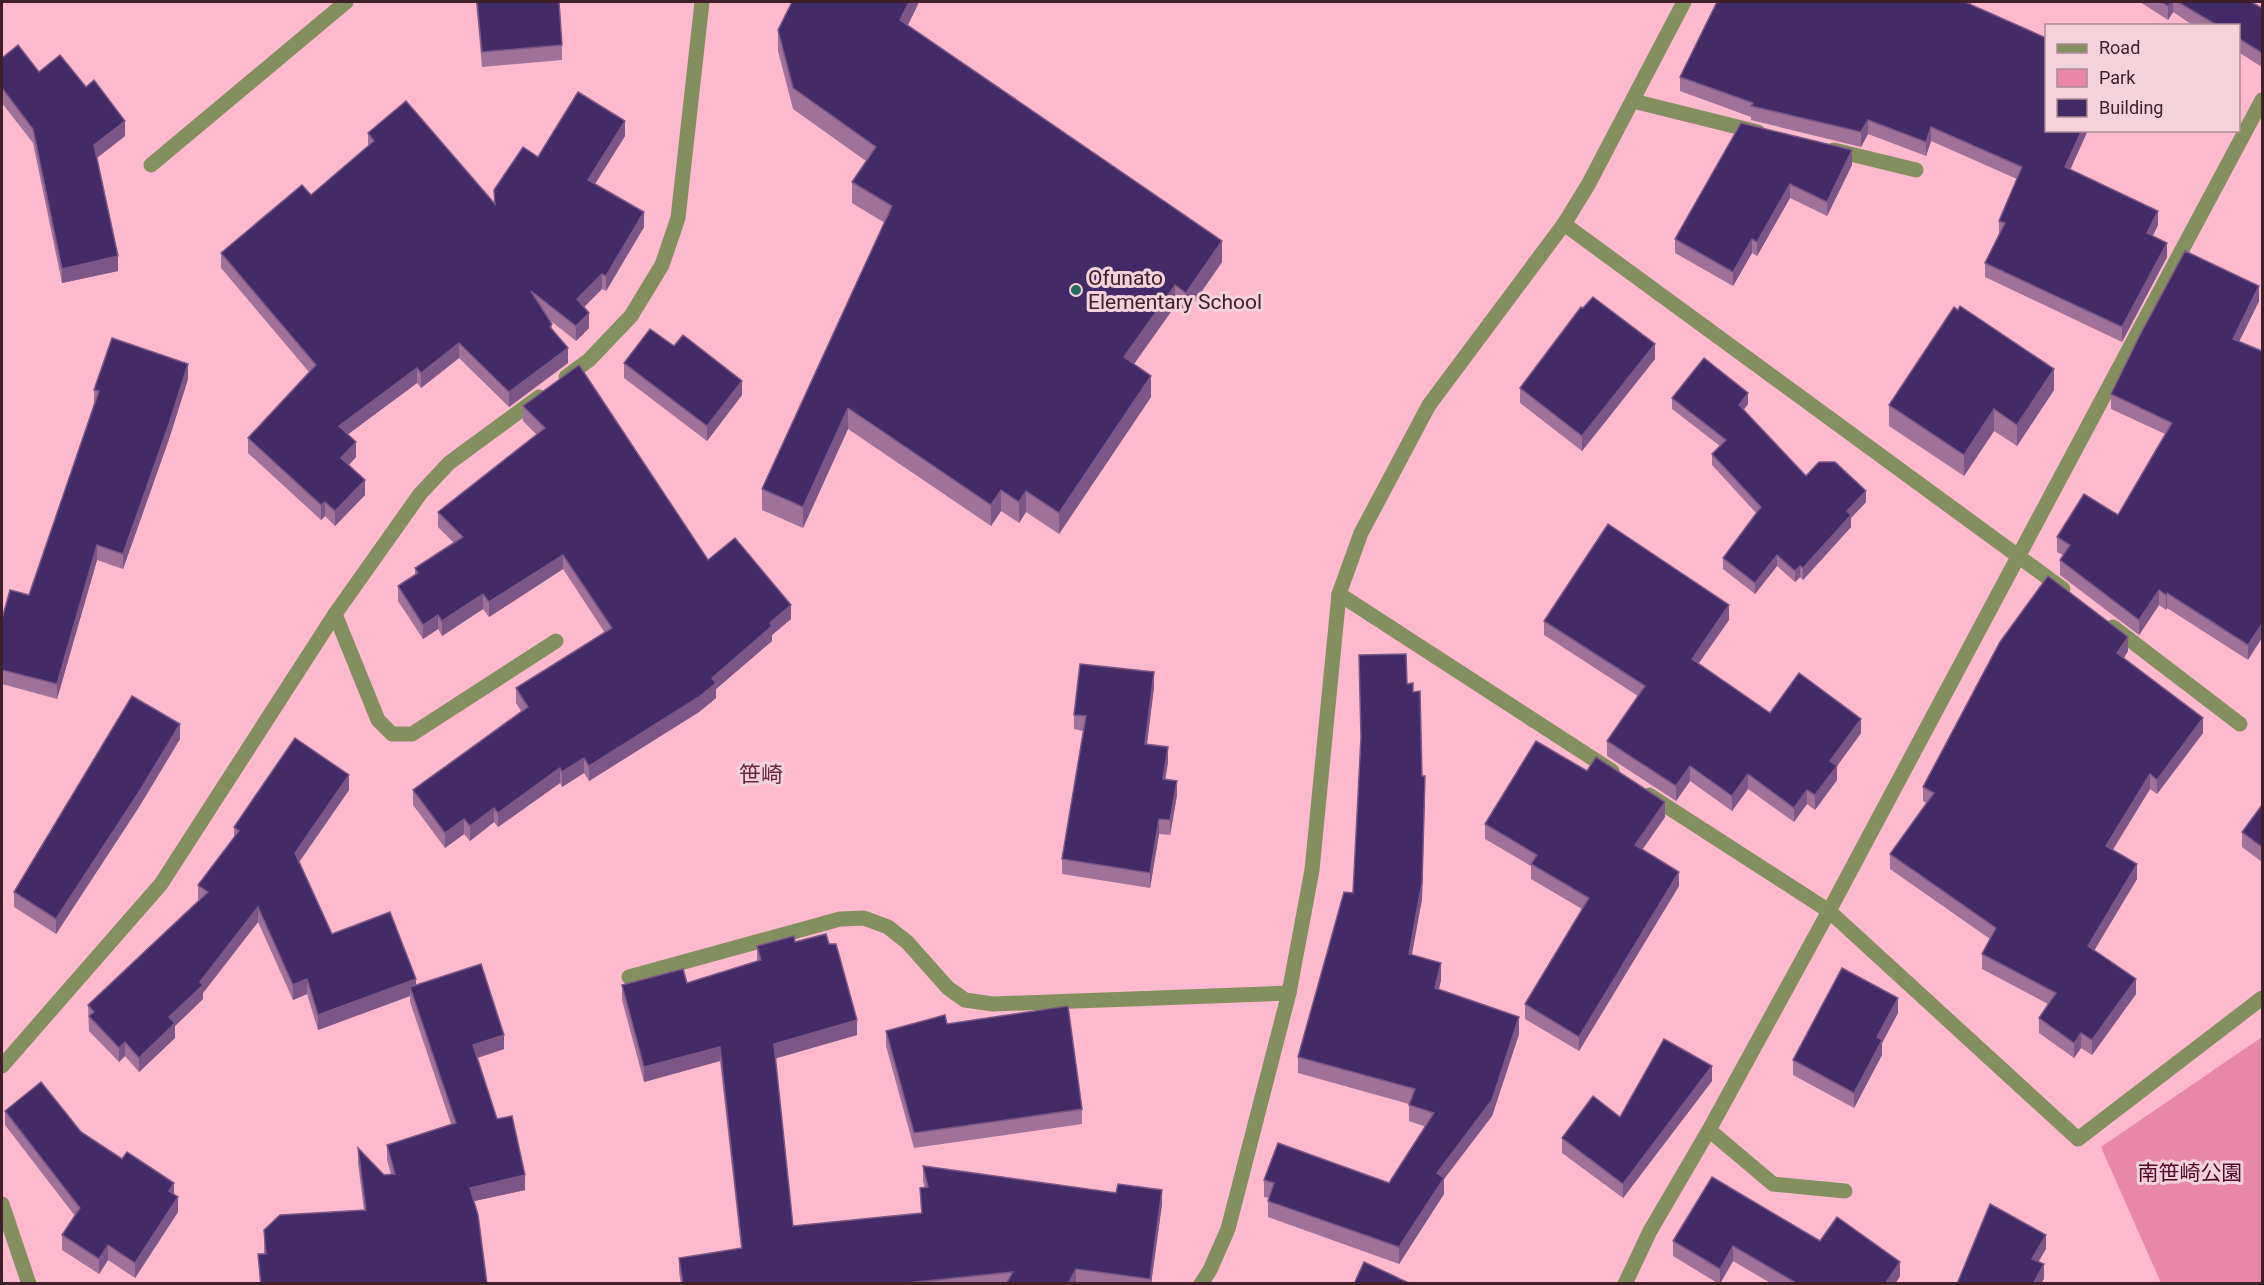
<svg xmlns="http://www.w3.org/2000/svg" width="2264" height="1285" font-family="Roboto,'Noto Sans JP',sans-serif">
<rect width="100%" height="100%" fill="#fdbace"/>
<polygon fill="#e987a8" points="2262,1037 2262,1283 2161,1283 2101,1147"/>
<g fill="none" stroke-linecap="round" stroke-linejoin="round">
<g stroke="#848f60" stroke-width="15">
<polyline points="1633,101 1758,132"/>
<polyline points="1834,150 1916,170"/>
<polyline points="151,165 346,2"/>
<polyline points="1564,224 2063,589"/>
<polyline points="566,377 589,360 631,316 662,265 678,218 702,2"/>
<polyline points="1339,594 1612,771"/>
<polyline points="335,614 378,720 392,734 412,734 556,641"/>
<polyline points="2113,627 2240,724"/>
<polyline points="1649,795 1829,911 2078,1139 2262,998"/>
<polyline points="629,977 840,919 864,918 888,927 907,942 948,988 965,1000 993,1004 1289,993"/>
<polyline points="2,1066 161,884 335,614 420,494 449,463 539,397"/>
<polyline points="1709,1130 1773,1184 1845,1191"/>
<polyline points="2,1204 29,1284"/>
<polyline points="1201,1284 1210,1270 1228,1229 1289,993 1312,870 1339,594 1361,533 1429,405 1564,224 1588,185 1684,2"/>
<polyline points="1625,1284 1650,1231 1709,1130 1829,911 2262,100"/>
</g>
</g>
<g fill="#a0729a">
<polygon points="476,2 559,2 562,45 562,60 482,67"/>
<polygon points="792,2 919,2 908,25 1222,262 1186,314 1175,306 1134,364 1151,397 1059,534 1026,512 1019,523 1001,511 991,526 848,429 803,528 762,510 762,489 885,223 852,203 852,182 866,161 793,109 778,51 778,30"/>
<polygon points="1971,2 1971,4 2046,130 2088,130 2070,170 2158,225 2152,236 2167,257 2122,342 1985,277 1985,263 1999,235 1999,221 2017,179 1931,141 1926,156 1868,134 1861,147 1751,120 1751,117 1680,91 1680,77"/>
<polygon points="2140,2 2252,2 2262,8 2262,67 2238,52 2238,26 2194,26 2173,12 2168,20"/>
<polygon points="2,58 39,72 125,136 97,158 118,271 62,283 33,143 2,103"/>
<polygon points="368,133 494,203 494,190 538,157 625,136 595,184 644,227 606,291 602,289 584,307 589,328 576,341 551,321 552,330 568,363 509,407 459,358 421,388 417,383 348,434 356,457 349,465 365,495 335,526 325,516 321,520 248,453 248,438 309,372 221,268 221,253 311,195 368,146"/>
<polygon points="1852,150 1852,165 1827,216 1790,198 1757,256 1752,253 1733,286 1675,253 1675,239"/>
<polygon points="2259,301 2239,342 2262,351 2248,660 2167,608 2166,610 2159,605 2139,635 2060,575 2060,560 2063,555 2057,552 2057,537 2118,515 2165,434 2111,409 2111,394"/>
<polygon points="1958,310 2054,390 2017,446 1994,431 1964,476 1889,426 1889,405"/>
<polygon points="674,346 742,395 707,441 624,378 624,363"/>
<polygon points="1655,359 1582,451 1520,403 1520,388"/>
<polygon points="188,379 169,439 123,569 97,560 57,699 2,684 2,619 29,595 94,404 94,390"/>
<polygon points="1672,398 1748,404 1743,410 1806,476 1866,502 1851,518 1851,527 1803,580 1800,577 1795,582 1777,566 1755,594 1723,569 1723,558 1756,513 1712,465 1712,454 1720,446 1672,409"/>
<polygon points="523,406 708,560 791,619 772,635 772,641 716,689 716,698 699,712 589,781 584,773 562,787 560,783 498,827 494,822 470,841 464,834 445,848 413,805 413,790 521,711 516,703 516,688 605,633 563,569 489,617 483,609 442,636 438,629 423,639 398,601 398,586 415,575 415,568 454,543 438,527 438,512 537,435 523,421"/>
<polygon points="1729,620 1698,663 1770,713 1861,733 1837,766 1837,780 1815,810 1807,804 1794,822 1748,789 1732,811 1690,781 1676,801 1607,756 1607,741 1638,696 1544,635 1544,621"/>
<polygon points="2128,651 2124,658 2203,733 2157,794 2150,789 2113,850 2137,879 2094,950 2136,994 2092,1055 2081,1048 2074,1058 2039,1033 2039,1018 2048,1004 1982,969 1982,954 1990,939 1890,869 1890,854 1926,803 1923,801 1923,787"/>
<polygon points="1407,684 1425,793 1422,899 1411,955 1441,980 1439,989 1519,1034 1492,1116 1444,1179 1444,1194 1399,1264 1268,1217 1268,1201 1269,1198 1264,1197 1264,1180 1389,1183 1426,1127 1409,1121 1409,1104 1298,1073 1298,1057 1353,893 1361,742"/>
<polygon points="1154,687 1147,744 1168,762 1165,779 1177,795 1170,835 1159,834 1150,888 1062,874 1062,859 1083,731 1074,729 1074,715"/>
<polygon points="180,739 139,807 56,934 14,907 14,892"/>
<polygon points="349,790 299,862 332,934 416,985 504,1049 478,1058 497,1119 525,1190 474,1201 487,1284 260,1284 258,1254 264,1254 264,1230 364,1210 358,1163 358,1148 384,1175 391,1174 387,1160 387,1145 451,1124 410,1002 410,996 318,1030 307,994 293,1000 258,922 203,993 203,999 175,1026 175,1038 139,1072 125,1056 119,1062 89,1031 88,1005 199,900 198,899 198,885 234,839 234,827"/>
<polygon points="2262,805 2262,862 2242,847 2242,832"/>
<polygon points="1665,817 1642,850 1679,886 1579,1051 1525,1019 1525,1004 1582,909 1531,879 1531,866 1485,839 1485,824"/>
<polygon points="795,942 857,1035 775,1058 793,1226 921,1213 920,1188 925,1188 923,1181 923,1166 1162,1204 1151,1284 681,1284 679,1272 679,1258 741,1248 720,1061 644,1082 622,1000 622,985 687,983 757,961 757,946"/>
<polygon points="1898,1013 1882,1043 1882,1055 1854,1108 1793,1075 1793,1060"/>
<polygon points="947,1024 1082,1109 1082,1124 914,1148 886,1046 886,1031"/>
<polygon points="1712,1081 1623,1198 1562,1153 1562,1138 1620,1117"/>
<polygon points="5,1111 81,1132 174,1194 178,1212 135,1278 108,1260 99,1274 62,1250 62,1235 75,1216 5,1125"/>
<polygon points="1673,1241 1820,1241 1900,1276 1895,1284 1772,1284 1733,1261 1719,1284 1673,1256"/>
</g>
<g fill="#7b5686">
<polygon points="909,2 919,2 900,41 900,20"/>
<polygon points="2171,2 2173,2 2173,12 2168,20 2168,6"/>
<polygon points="1868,120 1868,134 1861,147 1861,132"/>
<polygon points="125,121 125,136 94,160 94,145"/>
<polygon points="625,121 625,136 588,195 588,180"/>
<polygon points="1931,127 1931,141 1926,156 1926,142"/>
<polygon points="2082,130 2088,130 2065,181 2065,167"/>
<polygon points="1852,150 1852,165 1827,216 1827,202"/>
<polygon points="1790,184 1790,198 1757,256 1757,242"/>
<polygon points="2158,211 2158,225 2147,248 2147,233"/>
<polygon points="644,212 644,227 606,291 606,276"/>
<polygon points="1752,239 1752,253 1733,286 1733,272"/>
<polygon points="1222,241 1222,262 1186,314 1186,293"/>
<polygon points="2167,243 2167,257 2122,342 2122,327"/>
<polygon points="118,256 118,271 62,283 62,269"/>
<polygon points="602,274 602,289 577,314 577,299"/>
<polygon points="1175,285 1175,306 1124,378 1124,357"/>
<polygon points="2259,286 2259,301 2233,354 2233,339"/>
<polygon points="589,313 589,328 576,341 576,326"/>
<polygon points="459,343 459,358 421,388 421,373"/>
<polygon points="1655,344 1655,359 1582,451 1582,436"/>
<polygon points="568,348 568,363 509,407 509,392"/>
<polygon points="188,364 188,379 169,439 123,569 123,554"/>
<polygon points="417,368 417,383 339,441 339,426"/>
<polygon points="2054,369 2054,390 2017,446 2017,425"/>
<polygon points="1151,376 1151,397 1059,534 1059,513"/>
<polygon points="742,381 742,395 707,441 707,426"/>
<polygon points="1748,393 1748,404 1739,416 1739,405"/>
<polygon points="848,408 848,429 803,528 803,507"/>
<polygon points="1994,409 1994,431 1964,476 1964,455"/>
<polygon points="356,442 356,457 341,473 341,458"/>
<polygon points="365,480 365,495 335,526 335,511"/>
<polygon points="1001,490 1001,511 991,526 991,505"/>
<polygon points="1026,491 1026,512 1019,523 1019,502"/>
<polygon points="1866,491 1866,502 1851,518 1851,527 1803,580 1803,568 1847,511"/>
<polygon points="325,502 325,516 321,520 321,505"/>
<polygon points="97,545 97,560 57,699 57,684"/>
<polygon points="563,555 563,569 489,617 489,602"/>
<polygon points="1777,555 1777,566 1755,594 1755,583"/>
<polygon points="1800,566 1800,577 1795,582 1795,571"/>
<polygon points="2159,590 2159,605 2139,635 2139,620"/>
<polygon points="2167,593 2167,608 2166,610 2166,595"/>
<polygon points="483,594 483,609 442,636 442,621"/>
<polygon points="791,605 791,619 772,635 772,641 716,689 716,698 699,712 589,781 589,766 712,678 770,623"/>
<polygon points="1729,605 1729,620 1692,673 1692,659"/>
<polygon points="438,615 438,629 423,639 423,625"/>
<polygon points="2262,624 2262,638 2248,660 2248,645"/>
<polygon points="2128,637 2128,651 2117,668 2117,653"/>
<polygon points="1154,672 1154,687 1145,759 1145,744"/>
<polygon points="2203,718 2203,733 2157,794 2157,780"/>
<polygon points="1861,719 1861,733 1837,766 1837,780 1815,810 1815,795 1830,761"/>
<polygon points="180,724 180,739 139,807 56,934 56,919"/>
<polygon points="1168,747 1168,762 1163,794 1163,779"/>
<polygon points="584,758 584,773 562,787 562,772"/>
<polygon points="1690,766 1690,781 1676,801 1676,786"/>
<polygon points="560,768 560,783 498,827 498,813"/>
<polygon points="1748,774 1748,789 1732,811 1732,796"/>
<polygon points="2150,774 2150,789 2106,860 2106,846"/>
<polygon points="349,775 349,790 295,868 295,853"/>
<polygon points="1425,776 1422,899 1409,971 1409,954"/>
<polygon points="1177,781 1177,795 1170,835 1170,820"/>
<polygon points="1807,790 1807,804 1794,822 1794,808"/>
<polygon points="1665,802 1665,817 1635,860 1635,845"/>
<polygon points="494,808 494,822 470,841 470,826"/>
<polygon points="464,819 464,834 445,848 445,833"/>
<polygon points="1159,819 1159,834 1150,888 1150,873"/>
<polygon points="2137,864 2137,879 2088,961 2088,946"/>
<polygon points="1679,872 1679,886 1579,1051 1579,1037"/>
<polygon points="258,907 258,922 203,993 203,999 175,1026 175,1038 139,1072 139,1058 169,1017 200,982"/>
<polygon points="1441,963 1441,980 1435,1004 1435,988"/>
<polygon points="307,979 307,994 293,1000 293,985"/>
<polygon points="416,979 416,993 410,987 410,996 318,1030 318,1015"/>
<polygon points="2136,979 2136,994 2092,1055 2092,1040"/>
<polygon points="1898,998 1898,1013 1882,1043 1882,1055 1854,1108 1854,1093 1877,1037"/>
<polygon points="1519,1017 1519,1034 1492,1116 1444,1179 1444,1194 1399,1264 1399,1247 1437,1173"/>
<polygon points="857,1020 857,1035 774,1059 774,1044"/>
<polygon points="2081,1033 2081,1048 2074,1058 2074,1043"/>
<polygon points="504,1035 504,1049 473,1059 473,1045"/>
<polygon points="125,1042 125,1056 119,1062 119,1048"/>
<polygon points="720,1047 720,1061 644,1082 644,1067"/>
<polygon points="1712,1066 1712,1081 1623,1198 1623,1184"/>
<polygon points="525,1175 525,1190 470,1202 470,1188"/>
<polygon points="174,1183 174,1198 169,1191"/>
<polygon points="1162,1190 1162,1204 1151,1284 1150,1284"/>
<polygon points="178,1197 178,1212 135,1278 135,1263"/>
<polygon points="2046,1235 2046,1249 2032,1273 2032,1259"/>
<polygon points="108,1245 108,1260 99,1274 99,1259"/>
<polygon points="1733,1246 1733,1261 1720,1284 1720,1269"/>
<polygon points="1900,1262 1900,1276 1895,1284 1885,1284"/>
<polygon points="2044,1264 2044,1279 2041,1284 2033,1284"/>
<polygon points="1076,1269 1076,1284 1068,1284"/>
</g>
<g fill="#432b67" stroke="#7b5686" stroke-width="1.5">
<polygon points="477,2 559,2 562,45 482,52"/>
<polygon points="792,2 909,2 900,20 1222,241 1186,293 1175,285 1124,357 1151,376 1059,513 1026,491 1019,502 1001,490 991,505 848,408 803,507 762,489 892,206 852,182 876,147 793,88 778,30"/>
<polygon points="1717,2 1965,2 2046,38 2046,130 2082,130 2065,167 2158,211 2147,233 2167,243 2122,327 1985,263 2005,223 1999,221 2022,167 1931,127 1926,142 1868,120 1861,132 1751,106 1753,103 1680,77"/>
<polygon points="2161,2 2171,2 2168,6"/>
<polygon points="2178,2 2251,2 2262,8 2262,53 2238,38 2238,26 2218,26"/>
<polygon points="18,45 39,72 60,55 86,87 94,80 125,121 94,145 118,256 62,269 33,129 2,88 2,58"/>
<polygon points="578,92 625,121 588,180 644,212 606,276 602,274 577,299 589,313 576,326 531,291 552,324 550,327 568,348 509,392 459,343 421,373 417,368 339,426 356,442 341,458 365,480 335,511 325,502 321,505 248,438 316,365 221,253 302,185 311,195 374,141 368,133 406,101 495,204 494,190 523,147 538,157"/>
<polygon points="1741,123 1852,150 1827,202 1790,184 1757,242 1752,239 1733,272 1675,239"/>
<polygon points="2185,251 2259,286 2233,339 2262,351 2262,624 2248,645 2167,593 2166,595 2159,590 2139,620 2060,560 2070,545 2057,537 2084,494 2118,515 2172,423 2111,394 2140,335"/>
<polygon points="1593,297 1655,344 1582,436 1520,388 1581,307 1583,308"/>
<polygon points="1960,306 2054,369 2017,425 1994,409 1964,455 1889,405 1954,307 1958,310"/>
<polygon points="650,329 674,346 683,335 742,381 707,426 624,363"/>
<polygon points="112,338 188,364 169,424 123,554 97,545 57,684 2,670 2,619 10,590 29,595 99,391 94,390"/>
<polygon points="1704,358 1748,393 1739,405 1806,476 1819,462 1835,462 1866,491 1847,511 1851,515 1803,568 1800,566 1795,571 1777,555 1755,583 1723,558 1761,507 1712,454 1726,440 1672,398"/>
<polygon points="579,365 708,560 735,538 791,605 770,623 772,626 712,678 716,683 699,697 589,766 584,758 562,772 560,768 498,813 494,808 470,826 464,819 445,833 413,790 528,707 516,688 612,628 563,555 489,602 483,594 442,621 438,615 423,625 398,586 418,573 415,568 463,537 438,512 545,428 523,406"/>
<polygon points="1608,524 1729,605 1692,659 1770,713 1799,673 1861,719 1830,761 1837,766 1815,795 1807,790 1794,808 1748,774 1732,796 1690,766 1676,786 1607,741 1645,686 1544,621"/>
<polygon points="2048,576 2128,637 2117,653 2203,718 2157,780 2150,774 2106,846 2137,864 2088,946 2136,979 2092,1040 2081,1033 2074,1043 2039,1018 2056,993 1982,954 1996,928 1890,854 1934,793 1923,787 2000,642"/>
<polygon points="1406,654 1407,684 1413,683 1413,692 1420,691 1422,776 1425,776 1422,883 1409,954 1441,963 1435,988 1519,1017 1492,1100 1437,1173 1444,1178 1399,1247 1268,1201 1274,1183 1264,1180 1278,1143 1389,1183 1434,1113 1409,1105 1415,1089 1298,1057 1344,892 1353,893 1361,737 1359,655"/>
<polygon points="1080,664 1154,672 1145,744 1168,747 1163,779 1177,781 1170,820 1159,819 1150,873 1062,859 1086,716 1074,715"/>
<polygon points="132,696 180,724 139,792 56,919 14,892"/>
<polygon points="295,738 349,775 295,853 332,934 390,912 416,979 318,1015 307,979 293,985 258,907 200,982 203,985 169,1017 175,1023 139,1058 125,1042 119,1048 89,1016 94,1012 88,1005 208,892 198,885 239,831 234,827"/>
<polygon points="1536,741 1587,771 1596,757 1665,802 1635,845 1679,872 1579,1037 1525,1004 1589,898 1531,864 1537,855 1485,824"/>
<polygon points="2262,805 2262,847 2242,832"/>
<polygon points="826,934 829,944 836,944 857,1020 774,1044 793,1226 922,1213 920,1188 928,1187 923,1166 1116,1193 1118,1184 1162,1190 1150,1279 1076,1269 1068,1284 1006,1284 1013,1272 897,1284 683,1284 679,1258 742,1248 720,1047 644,1067 622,985 683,969 687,983 761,960 757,946 794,936 795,942"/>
<polygon points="481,964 504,1035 473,1045 497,1119 512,1116 525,1175 470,1188 478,1215 487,1284 261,1284 258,1254 266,1254 264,1230 280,1215 366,1210 358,1148 384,1175 395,1174 387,1145 456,1123 410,987"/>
<polygon points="1842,968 1898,998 1877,1037 1882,1040 1854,1093 1793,1060"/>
<polygon points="1068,1006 1082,1109 914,1133 886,1031 945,1015 947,1024"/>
<polygon points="1664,1039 1712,1066 1623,1184 1562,1138 1593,1096 1620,1117"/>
<polygon points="41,1082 81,1132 122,1159 127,1152 174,1183 169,1191 178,1197 135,1263 108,1245 99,1259 62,1235 80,1208 5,1111"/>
<polygon points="1712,1177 1820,1241 1837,1217 1900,1262 1885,1284 1798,1284 1733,1246 1720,1269 1673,1241"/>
<polygon points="1990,1204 2046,1235 2032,1259 2044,1264 2033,1284 1957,1284"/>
<polygon points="1364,1262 1411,1284 1354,1284"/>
</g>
<circle fill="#246a5d" stroke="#f4d2db" stroke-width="2" cx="1076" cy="290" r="6"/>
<g text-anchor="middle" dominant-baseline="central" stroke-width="6" stroke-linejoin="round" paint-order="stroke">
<g font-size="21" fill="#3f202a" stroke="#f4d2db" text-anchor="start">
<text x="1088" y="278">Ofunato<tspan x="1088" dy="24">Elementary School</tspan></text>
</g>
<g font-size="21" fill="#510629" stroke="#f4d2db">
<text x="2190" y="1173">南笹崎公園</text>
</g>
<g font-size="22" fill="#6b2741" stroke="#f4d2db">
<text x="761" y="774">笹崎</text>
</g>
</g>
<rect width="2264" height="1285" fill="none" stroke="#3f202a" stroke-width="6"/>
<rect x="2045" y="24" width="195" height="108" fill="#f4d2db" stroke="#ac8b94" stroke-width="1.5"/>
<rect x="2057" y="44" width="30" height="9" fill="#848f60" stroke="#ac8b94" stroke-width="1.5"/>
<text x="2099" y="54" font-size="18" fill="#3f202a">Road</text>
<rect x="2057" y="69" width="30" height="18" fill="#e987a8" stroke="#ac8b94" stroke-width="1.5"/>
<text x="2099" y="84" font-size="18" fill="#3f202a">Park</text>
<rect x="2057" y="99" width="30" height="18" fill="#432b67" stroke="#ac8b94" stroke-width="1.5"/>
<text x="2099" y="114" font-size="18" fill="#3f202a">Building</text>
</svg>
